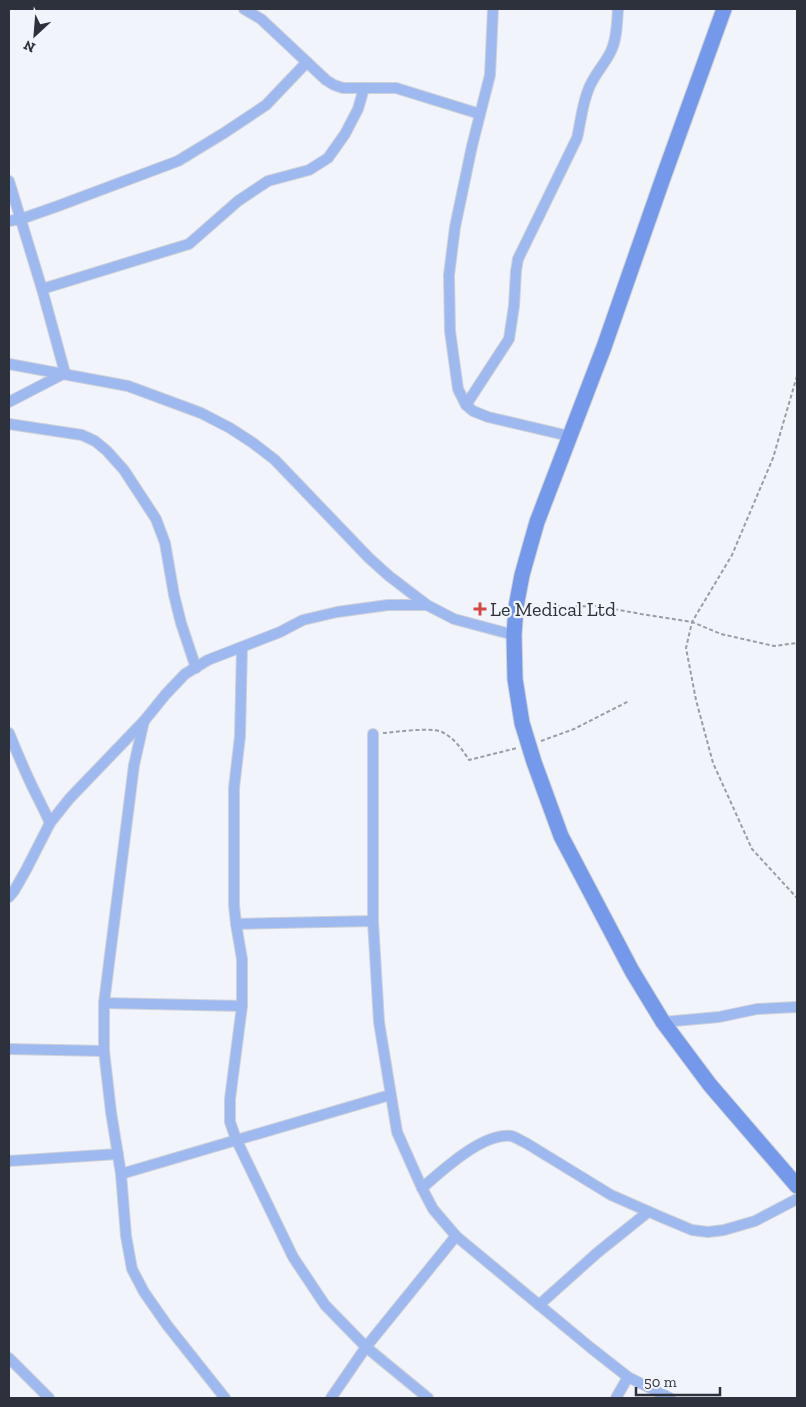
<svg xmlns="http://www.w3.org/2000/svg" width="806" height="1407" font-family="'Zilla Slab',serif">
<rect width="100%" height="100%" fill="#f1f4fa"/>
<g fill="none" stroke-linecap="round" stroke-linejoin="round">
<defs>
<g id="street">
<polyline points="244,9 261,19 326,80 334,85 343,88 396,88 480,114"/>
<polyline points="493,9 490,75 472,146 455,227 449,275 450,331 458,389 466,405 473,411 488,417 569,436"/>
<polyline points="9,181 42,289 65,373 9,402"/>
<polyline points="9,221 21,219 58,206 178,161 224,133 266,105 307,62"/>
<polyline points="42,289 189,244 238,201 268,181 309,170 328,158 345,134 358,109 364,88"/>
<polyline points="9,364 128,386 201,413 230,428 253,443 275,460 369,558 389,576 427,605"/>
<path d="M466 405 509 339 514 306 516 271 518 259 577 138C581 121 582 104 589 88 594 75 605 64 611 51 617 39 617 22 618 9"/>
<polyline points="9,424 82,435 95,441 107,451 124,470 156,519 165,543 174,595 181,623 196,668"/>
<polyline points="242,647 240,736 234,788 234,905 236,924 373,921 379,1022 397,1132 422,1188 433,1209 456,1236 591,1348 628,1377 670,1398"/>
<polyline points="144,721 134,765 104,1003 104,1051 111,1112 121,1174 126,1236 132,1269 144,1292 167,1325 225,1398"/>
<path d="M9 733C18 755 27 777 38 798 42 806 46 814 50 823"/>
<polyline points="9,897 14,891 26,870 50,823 70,798 144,721 166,694 185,674 208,660 280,632 303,620 337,612 388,605 427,605 454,619 514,635"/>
<polyline points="373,921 373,734"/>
<polyline points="236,924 242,959 242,1006 230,1099 230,1122 236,1139 293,1257 325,1305 366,1347 428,1398"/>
<polyline points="104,1003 242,1006"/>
<polyline points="663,1022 719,1017 757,1009 797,1007"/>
<polyline points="9,1049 104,1051"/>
<polyline points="9,1161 118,1154"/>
<polyline points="121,1174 390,1095"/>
<path d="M422 1188C443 1170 482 1133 511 1136 516 1137 521 1141 526 1143L611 1195 661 1217 692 1230 708 1232 724 1230 755 1221 797 1199"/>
<polyline points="539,1305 597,1253 648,1212"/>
<polyline points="9,1358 49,1398"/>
<polyline points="331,1398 366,1347 456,1236"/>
<polyline points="616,1398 628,1377"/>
</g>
<polyline id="secondary" points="724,9 663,178 604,347 537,522 522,575 516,607 514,635 515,679 522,723 534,762 561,836 632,971 663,1022 710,1085 797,1186"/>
</defs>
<use href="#street" stroke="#ced1d8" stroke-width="12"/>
<use href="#secondary" stroke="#ced1d8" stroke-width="17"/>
<g stroke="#999da5" stroke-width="2" stroke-dasharray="4 2.5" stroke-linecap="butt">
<polyline points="797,376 773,458 732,555 692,622 686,648 696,700 713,763 752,849 797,898"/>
<polyline points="530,607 598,606 641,614 692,622 721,634 774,646 797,643"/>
<path d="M383 733C396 732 431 727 442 732 454 738 462 749 469 760L517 748"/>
<polyline points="541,741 574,729 629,701"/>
</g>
<use href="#street" stroke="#9eb9ef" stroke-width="10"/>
<use href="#secondary" stroke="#7499ea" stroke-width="15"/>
</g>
<path fill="#d54742" stroke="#f1f4fa" stroke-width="2" d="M477.5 601.5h5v5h5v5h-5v5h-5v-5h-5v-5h5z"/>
<g text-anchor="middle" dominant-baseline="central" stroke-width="4.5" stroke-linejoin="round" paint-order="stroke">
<g font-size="20" fill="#2c313c" stroke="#f1f4fa" text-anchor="start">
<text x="490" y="609">Le Medical Ltd</text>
</g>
</g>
<rect width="806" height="1407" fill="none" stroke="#2c313c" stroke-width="20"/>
<g transform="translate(35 35) rotate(206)" stroke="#f1f4fa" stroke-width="4" paint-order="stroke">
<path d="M0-4L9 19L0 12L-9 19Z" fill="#2c313c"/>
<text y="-8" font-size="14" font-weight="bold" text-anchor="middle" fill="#2c313c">N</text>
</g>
<path d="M636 1387v8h84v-8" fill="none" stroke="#2c313c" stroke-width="2.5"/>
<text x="644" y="1387" font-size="15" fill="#2c313c" stroke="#f1f4fa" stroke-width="4" paint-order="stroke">50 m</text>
</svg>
